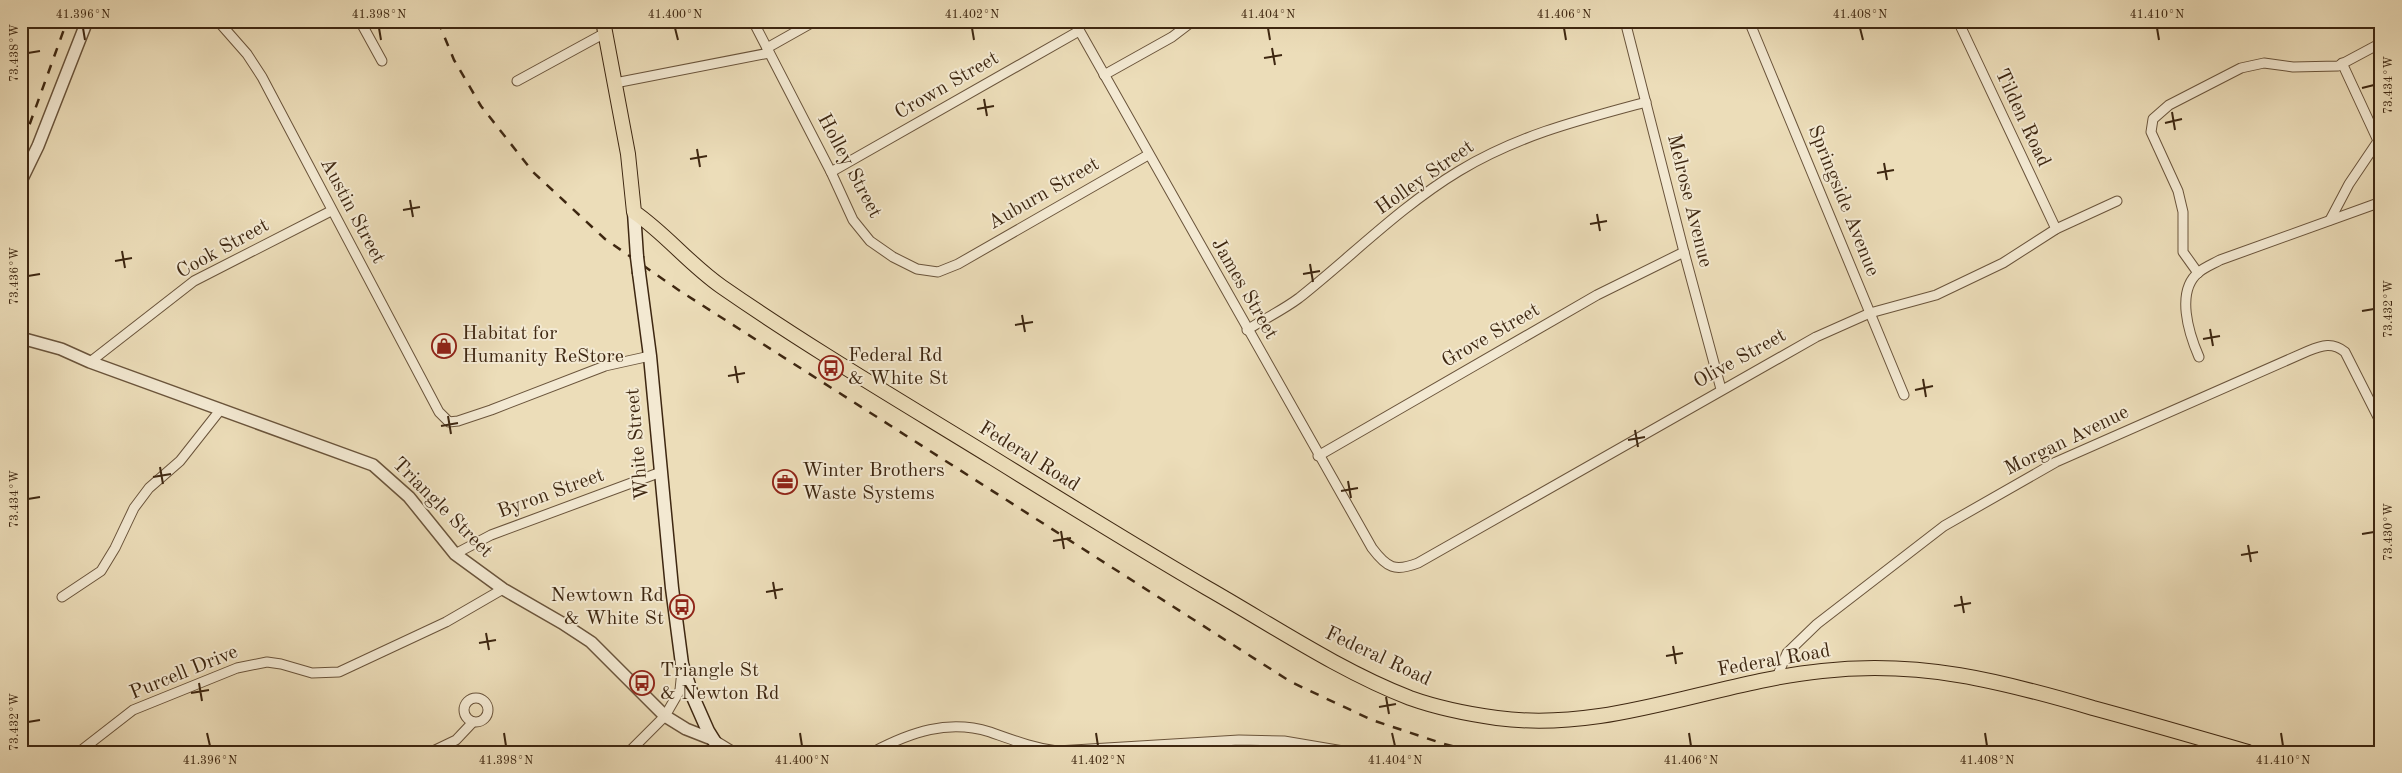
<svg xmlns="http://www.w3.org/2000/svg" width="2402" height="773" font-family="'Old Standard TT',serif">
<rect width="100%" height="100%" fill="#ecddb9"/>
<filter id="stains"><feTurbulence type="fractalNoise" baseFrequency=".004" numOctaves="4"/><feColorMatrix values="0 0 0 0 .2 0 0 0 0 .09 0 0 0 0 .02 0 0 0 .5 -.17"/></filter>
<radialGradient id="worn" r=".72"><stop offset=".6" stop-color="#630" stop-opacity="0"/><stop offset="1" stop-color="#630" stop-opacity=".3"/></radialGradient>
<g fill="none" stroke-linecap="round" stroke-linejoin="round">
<defs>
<g id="minor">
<polyline points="218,21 247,54 262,77 439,412 449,422 458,421 491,410 605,366 650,356"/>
<polyline points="360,21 382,61"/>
<polyline points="753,21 831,172 853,220 870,241 893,257 917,269 938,272 958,264 1148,155"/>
<path d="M1074 21 1372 548C1387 568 1395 572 1418 563L1816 337 1870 313 1936 295 2003 263 2056 229 2117 201"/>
<polyline points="1625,21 1684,252 1721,389"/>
<polyline points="1749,21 1904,395"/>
<polyline points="1958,21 2056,229"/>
<polyline points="767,48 815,21"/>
<polyline points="2342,63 2380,145"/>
<polyline points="1104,75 1172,37 1193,21"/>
<polyline points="517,81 605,33"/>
<polyline points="615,83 769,53"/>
<polyline points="831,172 1079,31"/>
<polyline points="2330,220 2349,184 2378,141"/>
<polyline points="2198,273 2183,252 2183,212 2178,191 2151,132 2153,119 2169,105 2241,68 2264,63 2293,67 2338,66 2381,43"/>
<path d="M1247 330C1264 319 1283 310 1299 298 1352 256 1401 206 1459 171 1519 135 1579 120 1646 102"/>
<path d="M2199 357C2189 334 2175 291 2199 272 2205 267 2213 264 2220 260L2381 202"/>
<polyline points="90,362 194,281 331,211"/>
<polyline points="1318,456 1597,295 1684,252"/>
<polyline points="455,554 491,535 661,472"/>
<polyline points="62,597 101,571 115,548 134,508 149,488 180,461 221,409"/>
<path d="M1777 677 1787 653 1817 624 1944 526 2056 462 2308 351C2322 345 2333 342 2345 352L2381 423"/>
<circle cx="476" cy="710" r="12"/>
<polyline points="716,741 734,752"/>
<polyline points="79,752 133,710 237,668 267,662 281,664 312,673 339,672 446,622 503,589"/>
<polyline points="431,752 456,740 473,722"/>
<polyline points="629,752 665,716 680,690 682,670"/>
<path d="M873 752C911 732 948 719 990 732 1013 740 1033 748 1057 751L1239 740 1284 741 1349 752"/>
</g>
<g id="tertiary">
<polyline points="21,181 38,146 87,21"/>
<polyline points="21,338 61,349 90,362 373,465 409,497 455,554 503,589 562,623 591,642 665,716 686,729 714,740"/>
</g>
<g id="secondary">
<polyline points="634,212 637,257"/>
<polyline points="639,273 650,356 672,588 682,664 693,697 708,731 721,752"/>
</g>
<path id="primary" d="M603 21 628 154 634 212C666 234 690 265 722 287 810 348 902 402 993 458 1064 502 1135 546 1207 588 1272 625 1340 671 1410 698 1438 708 1468 714 1497 718 1609 733 1713 682 1822 671 1920 660 2001 681 2093 708 2145 722 2196 737 2248 752"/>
</defs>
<use href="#minor" stroke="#6a543b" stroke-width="11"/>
<use href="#tertiary" stroke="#6a543b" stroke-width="14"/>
<use href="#secondary" stroke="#3e2711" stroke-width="15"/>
<use href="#primary" stroke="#3e2711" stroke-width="16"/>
<use href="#minor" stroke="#f3e9d2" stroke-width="9"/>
<use href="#tertiary" stroke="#f3e9d2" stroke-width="11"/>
<use href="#secondary" stroke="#f3e9d2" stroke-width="12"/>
<use href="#primary" stroke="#ecddb9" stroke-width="14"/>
<g stroke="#3e2711" stroke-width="2.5" stroke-dasharray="9 9" stroke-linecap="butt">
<polyline points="438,21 454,60 481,106 533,172 605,239 680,291 1291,682 1372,720 1441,743 1475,752"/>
<polyline points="21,140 29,126 67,21"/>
</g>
<defs>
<polyline id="secondary-bridge" points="637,257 639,273"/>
</defs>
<use href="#secondary-bridge" stroke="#3e2711" stroke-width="15" stroke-linecap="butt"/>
<use href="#secondary-bridge" stroke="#f3e9d2" stroke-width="12"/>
</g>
<path fill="none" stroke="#3e2711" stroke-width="2" d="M83 28 85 40M379 28 381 40M675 28 678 40M972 28 974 40M1268 28 1270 40M1564 28 1566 40M1860 28 1863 40M2157 28 2159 40M1272 48 1275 65M28 53 40 51M1264 58 1282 55M2362 88 2374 85M984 99 987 116M977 109 994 106M2172 112 2175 130M2165 123 2182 119M697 149 700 167M690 159 707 156M1884 163 1887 180M1877 173 1894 170M410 200 413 217M403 210 420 207M1597 214 1600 231M1590 224 1607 221M122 251 125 268M115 261 132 258M1310 264 1313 282M1303 274 1320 271M28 276 40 274M2362 311 2374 309M1022 315 1025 332M1015 325 1033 322M2210 329 2213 346M2203 339 2220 336M735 366 738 383M728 376 745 373M1923 379 1926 397M1915 390 1933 386M448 416 451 434M441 426 458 423M1635 430 1638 447M1628 440 1645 437M160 467 163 484M153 477 171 474M1348 481 1351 498M1341 491 1358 488M28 499 40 497M1061 531 1064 549M2362 534 2374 532M1053 541 1071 538M2248 545 2251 562M2241 555 2258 552M773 582 776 599M766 592 783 589M1961 596 1964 613M1954 606 1971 603M486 633 489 650M479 643 496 640M1673 646 1676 664M1666 656 1683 653M199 683 202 701M191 693 209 690M1386 697 1389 714M1379 707 1396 704M28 722 40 720M207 733 210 746M504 733 506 746M800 733 802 746M1096 733 1098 746M1392 733 1395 746M1689 733 1691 746M1985 733 1987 746M2281 733 2283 746"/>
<defs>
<symbol id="shop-ring" viewBox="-11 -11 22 22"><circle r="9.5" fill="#f3e9d2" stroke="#8f2418" stroke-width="1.5"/><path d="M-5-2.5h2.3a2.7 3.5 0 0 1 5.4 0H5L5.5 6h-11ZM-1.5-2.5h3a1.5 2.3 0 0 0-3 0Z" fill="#8f2418"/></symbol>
<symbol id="bus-ring" viewBox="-11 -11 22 22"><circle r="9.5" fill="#f3e9d2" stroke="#8f2418" stroke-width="1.5"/><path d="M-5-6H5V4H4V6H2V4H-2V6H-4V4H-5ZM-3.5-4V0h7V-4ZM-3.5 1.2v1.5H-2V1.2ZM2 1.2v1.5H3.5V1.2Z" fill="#8f2418"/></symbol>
<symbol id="office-ring" viewBox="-11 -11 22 22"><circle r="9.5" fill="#f3e9d2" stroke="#8f2418" stroke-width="1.5"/><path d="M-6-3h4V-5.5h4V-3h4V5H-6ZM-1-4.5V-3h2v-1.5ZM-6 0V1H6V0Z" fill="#8f2418"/></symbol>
</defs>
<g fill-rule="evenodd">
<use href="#shop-ring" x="430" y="332" width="28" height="28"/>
<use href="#bus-ring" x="817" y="354" width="28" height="28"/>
<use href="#office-ring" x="771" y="468" width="28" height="28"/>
<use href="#bus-ring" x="668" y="593" width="28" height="28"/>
<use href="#bus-ring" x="628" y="669" width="28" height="28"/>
</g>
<g text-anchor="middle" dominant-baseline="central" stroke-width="4" stroke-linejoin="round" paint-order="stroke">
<g font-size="20" fill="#3e2711" stroke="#f3e9d2">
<text transform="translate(947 86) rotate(-30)">Crown Street</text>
<text transform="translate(2022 118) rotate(65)">Tilden Road</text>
<text transform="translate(849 166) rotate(62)">Holley Street</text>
<text transform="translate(1425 178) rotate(-35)">Holley Street</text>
<text transform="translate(1044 194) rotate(-30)">Auburn Street</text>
<text transform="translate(1689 201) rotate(76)">Melrose Avenue</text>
<text transform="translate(1843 201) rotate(68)">Springside Avenue</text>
<text transform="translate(352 211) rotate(62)">Austin Street</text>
<text transform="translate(223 249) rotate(-29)">Cook Street</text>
<text transform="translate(1244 289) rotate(60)">James Street</text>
<text transform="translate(1491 336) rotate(-30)">Grove Street</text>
<text transform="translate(1740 359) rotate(-29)">Olive Street</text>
<text transform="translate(2067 441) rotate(-26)">Morgan Avenue</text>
<text transform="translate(638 444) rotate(-95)">White Street</text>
<text transform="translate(1029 457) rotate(32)">Federal Road</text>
<text transform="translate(551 494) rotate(-20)">Byron Street</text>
<text transform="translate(442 508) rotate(45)">Triangle Street</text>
<text transform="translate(1378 657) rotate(25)">Federal Road</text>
<text transform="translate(1774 661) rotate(-10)">Federal Road</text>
<text transform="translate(184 673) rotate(-22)">Purcell Drive</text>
</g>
<g font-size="20" fill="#3e2711" stroke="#f3e9d2" text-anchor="start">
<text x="462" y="334">Habitat for<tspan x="462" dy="23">Humanity ReStore</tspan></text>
<text x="848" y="356">Federal Rd<tspan x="848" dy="23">&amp; White St</tspan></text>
<text x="802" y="471">Winter Brothers<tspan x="802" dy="23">Waste Systems</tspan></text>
<text x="664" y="596" text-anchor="end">Newtown Rd<tspan x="664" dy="23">&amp; White St</tspan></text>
<text x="660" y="671">Triangle St<tspan x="660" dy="23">&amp; Newton Rd</tspan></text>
</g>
</g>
<rect width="2402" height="773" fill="none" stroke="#ecddb9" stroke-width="55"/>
<rect x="28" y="28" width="2346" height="718" fill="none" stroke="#3e2711" stroke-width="2"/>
<g font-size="12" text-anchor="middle" fill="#3e2711">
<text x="83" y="18">41.396°N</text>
<text x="379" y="18">41.398°N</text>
<text x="675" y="18">41.400°N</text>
<text x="972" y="18">41.402°N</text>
<text x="1268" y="18">41.404°N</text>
<text x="1564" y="18">41.406°N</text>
<text x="1860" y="18">41.408°N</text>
<text x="2157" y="18">41.410°N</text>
<text transform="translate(14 53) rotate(-90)" y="4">73.438°W</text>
<text transform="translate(2388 85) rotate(-90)" y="4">73.434°W</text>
<text transform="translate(14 276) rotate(-90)" y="4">73.436°W</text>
<text transform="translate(2388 309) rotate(-90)" y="4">73.432°W</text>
<text transform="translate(14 499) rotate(-90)" y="4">73.434°W</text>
<text transform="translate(2388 532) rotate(-90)" y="4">73.430°W</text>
<text transform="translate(14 722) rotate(-90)" y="4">73.432°W</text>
<text x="210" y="764">41.396°N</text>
<text x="506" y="764">41.398°N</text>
<text x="802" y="764">41.400°N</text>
<text x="1098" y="764">41.402°N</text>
<text x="1395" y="764">41.404°N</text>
<text x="1691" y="764">41.406°N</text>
<text x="1987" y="764">41.408°N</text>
<text x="2283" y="764">41.410°N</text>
</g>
<rect width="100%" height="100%" filter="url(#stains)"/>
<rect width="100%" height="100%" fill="url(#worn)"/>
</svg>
